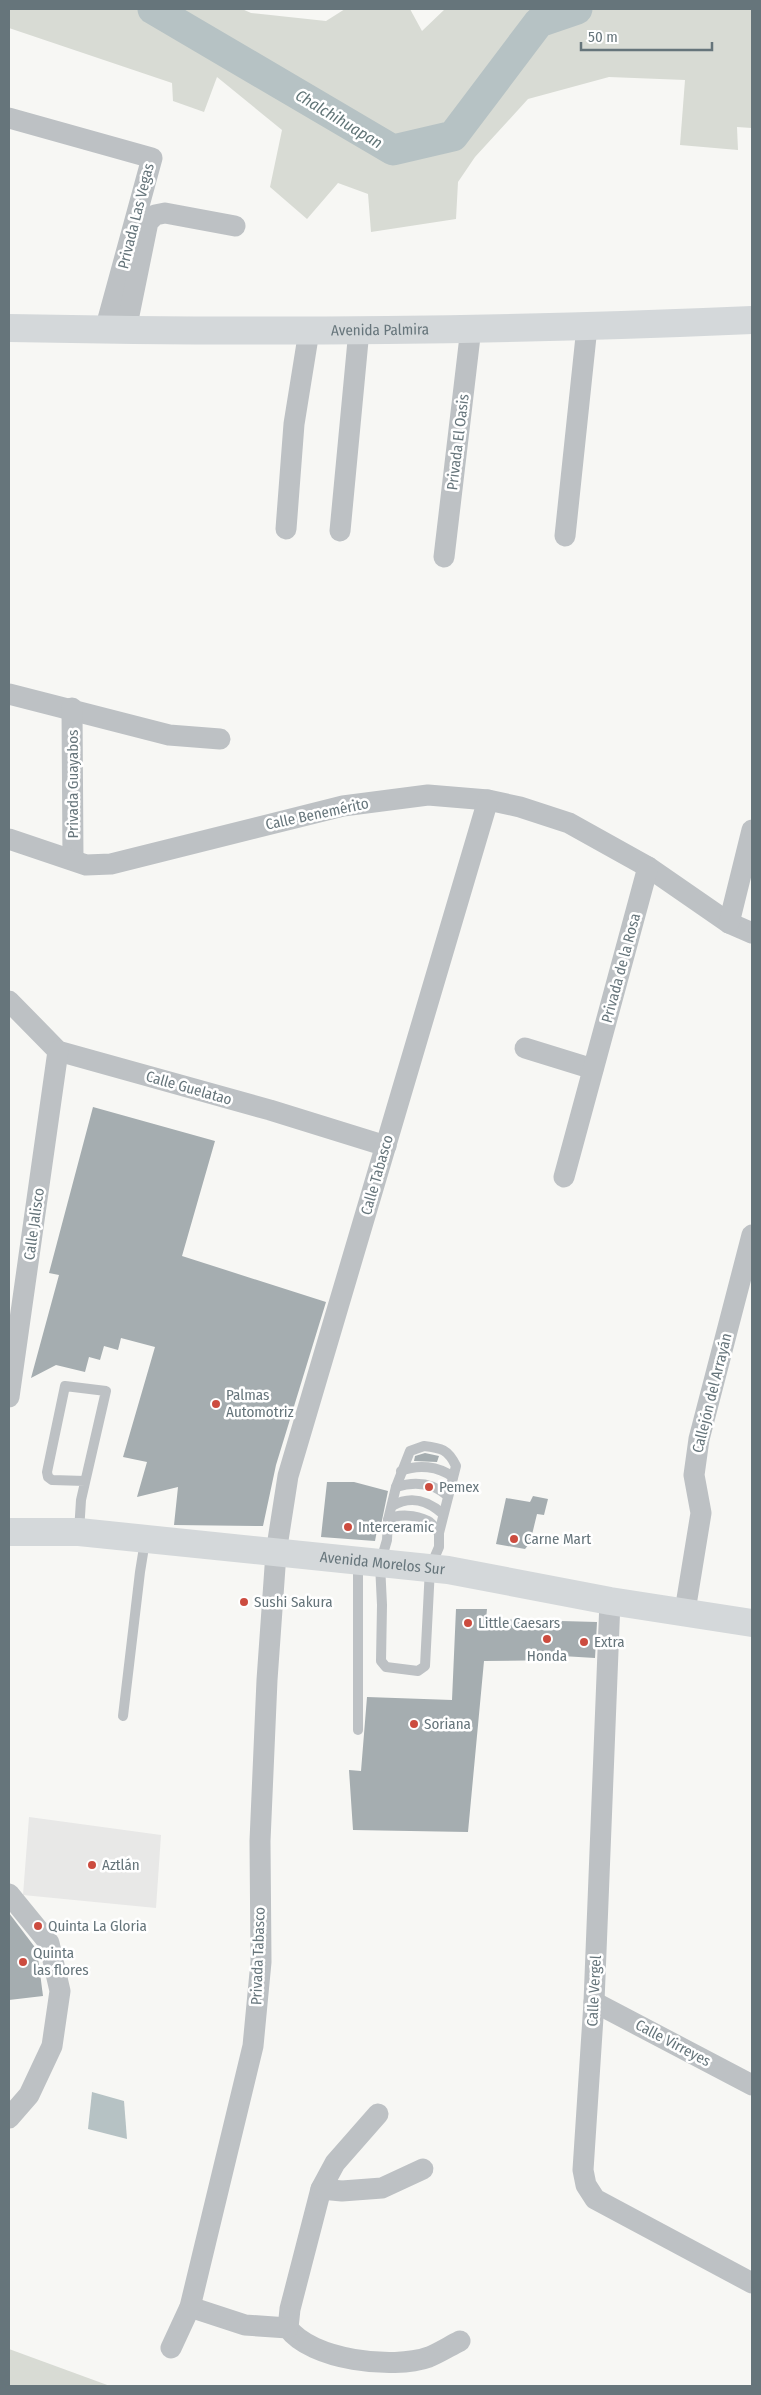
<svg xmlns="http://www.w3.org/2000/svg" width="761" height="2395" font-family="'Fira Sans Condensed',sans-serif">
<rect width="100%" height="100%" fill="#f7f7f4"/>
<polygon fill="#e8e8e7" points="29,1817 161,1835 156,1908 23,1895"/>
<g fill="#d8dbd4">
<polygon points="9,9 242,9 251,13 326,21 345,9 410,9 422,31 445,9 752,9 752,128 737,127 738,150 680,145 685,80 609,77 528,99 475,157 458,182 456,219 371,232 368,194 338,183 307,219 270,187 282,130 217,77 204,112 173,101 172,83 9,28"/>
<polygon points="9,2349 110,2386 9,2386"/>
</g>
<polygon fill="#b6c2c4" points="92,2092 124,2101 127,2139 88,2129"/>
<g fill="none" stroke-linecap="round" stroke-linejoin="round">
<polyline stroke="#b6c2c4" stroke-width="31" points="153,9 393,150 453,136 539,22 577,9"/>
</g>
<g fill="#a5adb0">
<polygon points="93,1107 215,1141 182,1256 326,1302 276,1465 263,1526 174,1525 178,1487 137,1497 147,1462 123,1457 155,1347 121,1338 118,1350 104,1346 100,1360 89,1357 85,1372 56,1365 31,1378 59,1275 49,1273"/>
<polygon points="425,1453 439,1456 437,1462 414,1461 415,1456"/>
<polygon points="327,1482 354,1482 388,1491 381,1525 378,1525 375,1541 321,1537"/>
<polygon points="533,1496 548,1499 544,1515 537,1514 530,1543 525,1549 496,1544 506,1498 530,1502"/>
<polygon points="407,1522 420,1525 418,1533 394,1528 395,1524"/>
<polygon points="456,1609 487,1609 486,1619 597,1622 595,1658 562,1656 562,1660 484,1661 468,1832 353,1830 349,1770 361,1771 367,1697 452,1700"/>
<polygon points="9,1913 37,1950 43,1996 9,2000"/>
</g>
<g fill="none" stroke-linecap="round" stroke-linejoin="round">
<g stroke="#bdc1c4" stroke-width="10">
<path d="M424 1446C441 1448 448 1449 456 1466L439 1533V1547L430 1568 425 1666 418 1671 386 1667 381 1661 382 1605 380 1564 387 1540 388 1520 396 1487 410 1451Z"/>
<path d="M401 1471C418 1464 438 1466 453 1477"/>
<path d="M396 1487C415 1481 433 1483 448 1496"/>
<path d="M392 1506C411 1495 427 1500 443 1514"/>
<path d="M388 1520C398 1513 416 1515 428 1521 432 1523 436 1529 439 1533"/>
<polyline points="79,1532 81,1500 106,1391 65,1386 47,1472 48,1477 52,1480 85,1481"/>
<polyline points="123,1716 140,1572 145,1541"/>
<polyline points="358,1730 358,1562"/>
</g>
<g stroke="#bdc1c4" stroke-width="21">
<polyline points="9,118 152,158 105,330"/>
<polyline points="126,330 148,222 155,215 165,213 235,226"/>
<polyline points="286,529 294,424 309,331"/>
<polyline points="340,531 359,330"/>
<polyline points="565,536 587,327"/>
<polyline points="444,557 471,328"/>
<polyline points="9,694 169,735 220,739"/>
<polyline points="72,708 73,860"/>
<polyline points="9,839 86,865 111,864 343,806 428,795 488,800 520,807 569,823 648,867 729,923 752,933"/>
<polyline points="729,923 752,830"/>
<polyline points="9,1001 58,1051 270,1110 386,1146"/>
<polyline points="525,1048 593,1069"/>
<polyline points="564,1177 648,867"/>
<polyline points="9,1397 58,1051"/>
<polyline points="610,1601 594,2002 583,2170 586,2185 595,2199 752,2283"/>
<polyline points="685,1611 701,1513 694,1475 699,1439 752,1235"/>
<polyline points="9,1894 49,1943 60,1991 52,2046 29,2095 9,2118"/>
<polyline points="594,2002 752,2085"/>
<path d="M378 2114 335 2163 321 2189 290 2309 288 2328C311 2360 393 2370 429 2357 439 2353 450 2346 460 2341"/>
<polyline points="321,2189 342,2191 382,2188 423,2169"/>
<polyline points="190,2307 245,2325 288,2328"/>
<polyline points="171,2348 190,2307 253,2046 261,1962 260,1841 267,1680 276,1553 288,1476 488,800"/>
</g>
<path stroke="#d4d8da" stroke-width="28" id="s1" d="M9 328C257 333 505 331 752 320"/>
<path stroke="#d4d8da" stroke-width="28" id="s2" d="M9 1532H79L448 1570 610 1601 752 1623"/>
</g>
<g fill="#cc4c3f" stroke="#fff" stroke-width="2">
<circle cx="216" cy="1404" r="5"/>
<circle cx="429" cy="1487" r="5"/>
<circle cx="348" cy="1527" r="5"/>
<circle cx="514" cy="1539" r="5"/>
<circle cx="244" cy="1602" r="5"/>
<circle cx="468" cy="1623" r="5"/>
<circle cx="547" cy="1639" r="5"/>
<circle cx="584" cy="1642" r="5"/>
<circle cx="414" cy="1724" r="5"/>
<circle cx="92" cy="1865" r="5"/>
<circle cx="38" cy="1926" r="5"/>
<circle cx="23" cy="1962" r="5"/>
</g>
<g text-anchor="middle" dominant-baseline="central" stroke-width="5" stroke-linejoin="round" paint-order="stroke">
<g font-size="15" fill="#66757b" stroke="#fff">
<text transform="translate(136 216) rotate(-76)">Privada Las Vegas</text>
<text stroke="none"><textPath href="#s1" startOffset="371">Avenida Palmira</textPath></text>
<text transform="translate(458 442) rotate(-83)">Privada El Oasis</text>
<text transform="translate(73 784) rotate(-90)">Privada Guayabos</text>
<text transform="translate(317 814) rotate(-12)">Calle Benemérito</text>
<text transform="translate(621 968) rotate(-75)">Privada de la Rosa</text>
<text transform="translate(189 1088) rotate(16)">Calle Guelatao</text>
<text transform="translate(377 1175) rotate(-74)">Calle Tabasco</text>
<text transform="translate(34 1224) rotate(-82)">Calle Jalisco</text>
<text transform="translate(712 1393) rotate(-76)">Callejón del Arrayán</text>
<text stroke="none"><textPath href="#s2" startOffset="375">Avenida Morelos Sur</textPath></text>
<text transform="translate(258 1956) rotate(-88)">Privada Tabasco</text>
<text transform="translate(594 1991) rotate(-87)">Calle Vergel</text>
<text transform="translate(673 2043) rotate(28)">Calle Virreyes</text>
</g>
<g font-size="15" fill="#66757b" stroke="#fff" text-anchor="start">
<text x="226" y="1395">Palmas<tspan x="226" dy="17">Automotriz</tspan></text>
<text x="439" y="1487">Pemex</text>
<text x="358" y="1527">Interceramic</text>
<text x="524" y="1539">Carne Mart</text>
<text x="254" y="1602">Sushi Sakura</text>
<text x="478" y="1623">Little Caesars</text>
<text x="594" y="1642">Extra</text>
<text x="547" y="1656" text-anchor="middle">Honda</text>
<text x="424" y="1724">Soriana</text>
<text x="102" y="1865">Aztlán</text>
<text x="48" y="1926">Quinta La Gloria</text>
<text x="33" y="1953">Quinta<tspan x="33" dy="17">las flores</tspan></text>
</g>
<g font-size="16" font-style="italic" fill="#607476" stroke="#fff">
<text transform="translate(339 119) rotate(31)">Chalchihuapan</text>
</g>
</g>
<rect width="761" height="2395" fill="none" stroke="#66757b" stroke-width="20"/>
<path d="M581 42v8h131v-8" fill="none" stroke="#66757b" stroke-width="2.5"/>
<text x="588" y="42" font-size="15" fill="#66757b" stroke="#ffffff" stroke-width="4" paint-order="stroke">50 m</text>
</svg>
